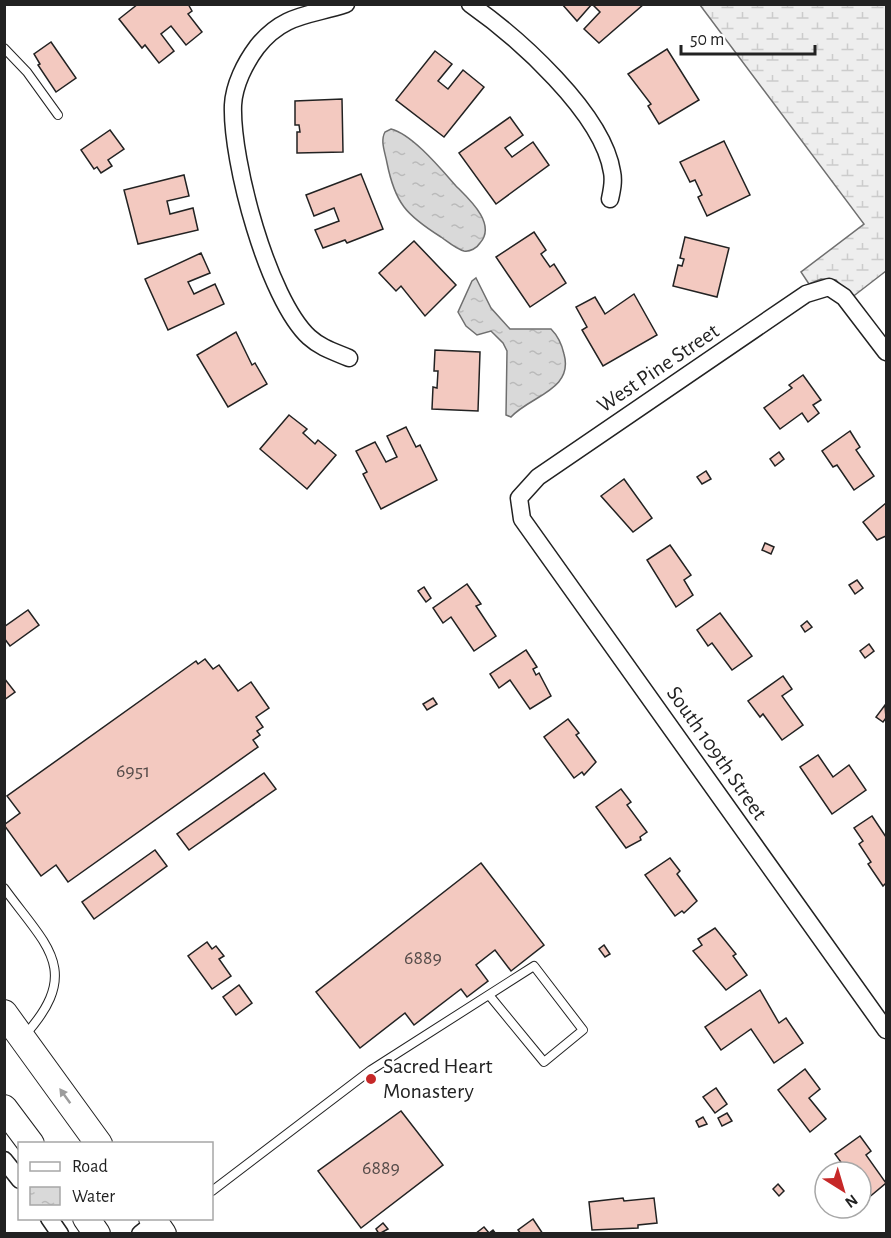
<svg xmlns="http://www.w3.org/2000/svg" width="891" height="1238" font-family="'Alegreya Sans',sans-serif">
<defs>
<pattern id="wetland-marsh" width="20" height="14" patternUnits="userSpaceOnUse" patternTransform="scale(1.5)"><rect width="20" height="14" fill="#eee"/><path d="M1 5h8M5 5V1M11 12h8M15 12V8" fill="none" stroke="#ccc"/></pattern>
<pattern id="water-ripples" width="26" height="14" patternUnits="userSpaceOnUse" patternTransform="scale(1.5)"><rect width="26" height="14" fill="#d9d9d9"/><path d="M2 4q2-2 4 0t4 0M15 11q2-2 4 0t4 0" fill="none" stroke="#bababa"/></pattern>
</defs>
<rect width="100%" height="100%" fill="#fff"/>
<polygon fill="url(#wetland-marsh)" stroke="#6f6f6f" stroke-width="1.5" points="700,5 886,5 886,271 851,298 836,280 821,279 809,284 801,272 864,224"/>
<g fill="url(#water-ripples)" stroke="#6f6f6f" stroke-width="1.5">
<path d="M391 129C412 134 441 169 456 186 469 199 497 224 480 243 477 248 470 252 464 251 456 249 447 241 441 237 406 215 395 203 387 163 385 152 380 141 385 132Z"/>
<path d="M476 278 491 308 510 329H551C558 336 562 345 564 354 574 390 530 396 511 417L506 415 507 351 503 343 491 331 477 335 466 326 458 312 472 281Z"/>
</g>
<g fill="#f3c9c0" stroke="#222" stroke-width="1.5">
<polygon points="138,4 188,4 192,11 188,14 202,32 186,45 171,26 161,34 174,51 159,63 145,45 142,48 119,19"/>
<polygon points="562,4 592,4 577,21"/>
<polygon points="592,4 644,4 599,43 584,29 600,12"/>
<polygon points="51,42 76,78 56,92 38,65 40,64 34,54"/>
<polygon points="667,49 699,100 659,124 648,106 651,104 628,74"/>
<polygon points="435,51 452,64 438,81 448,89 463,70 484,87 444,137 396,100"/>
<polygon points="342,99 343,152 297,153 297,132 300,132 299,125 295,125 295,101"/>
<polygon points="510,117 523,135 505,148 512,157 533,142 549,165 496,204 459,153"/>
<polygon points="110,130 124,149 108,160 112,166 101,173 97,167 94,169 81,150"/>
<polygon points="724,141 750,195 707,216 698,197 702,195 695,180 690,182 680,162"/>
<polygon points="361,174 383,229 347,243 345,240 323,248 315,230 339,221 334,208 314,216 306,195"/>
<polygon points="184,175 189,196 167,201 170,214 193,208 198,230 138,244 124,190"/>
<polygon points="534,232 546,250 541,254 550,267 554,264 566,283 530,307 496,257"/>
<polygon points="685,237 729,248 717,297 673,286 678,265 682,266 684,259 680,258"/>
<polygon points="414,241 456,285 425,316 401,286 396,291 379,273"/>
<polygon points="201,253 210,273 188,282 194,294 215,284 224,304 168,330 145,279"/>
<polygon points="634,294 657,335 603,366 582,330 587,327 576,307 595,297 605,314"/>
<polygon points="236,332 252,365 255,363 267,384 228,407 197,355"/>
<polygon points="435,350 480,352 478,411 432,409 433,387 437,388 438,371 434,371"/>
<polygon points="803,375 821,400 813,405 819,413 808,422 802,413 780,429 764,408 792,388 789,385"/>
<polygon points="289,415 307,429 303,433 315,444 318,440 336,455 307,489 260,449"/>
<polygon points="406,427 416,447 420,445 437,480 381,509 363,474 367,472 356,451 375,442 386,462 397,457 387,436"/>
<polygon points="850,431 860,447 856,450 874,476 854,490 837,465 833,467 822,451"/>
<polygon points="779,452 784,459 775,466 770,459"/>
<polygon points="706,471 711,479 702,484 697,477"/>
<polygon points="624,479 652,518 633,532 601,496"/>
<polygon points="886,503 886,536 877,540 863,522"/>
<polygon points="765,543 774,547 771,554 762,550"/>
<polygon points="670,545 691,575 684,580 693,595 676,607 647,560"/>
<polygon points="857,580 863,588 855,594 849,585"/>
<polygon points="467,584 481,604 476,606 496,636 474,651 451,617 443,623 433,608"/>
<polygon points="424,587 431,598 426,602 418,591"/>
<polygon points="28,610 39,625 10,646 4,638 4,627"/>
<polygon points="720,613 752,656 732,670 712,643 708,646 697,630"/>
<polygon points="807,621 812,627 805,632 801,626"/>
<polygon points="869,644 874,651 865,658 860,651"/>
<polygon points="526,650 537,667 533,669 536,675 539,673 551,696 530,709 510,680 499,688 490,674"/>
<polygon points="205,659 213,669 219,665 238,691 251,682 269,708 256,717 263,727 257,731 260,735 253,740 258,747 68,882 56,865 41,876 4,825 20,813 7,796 196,661 198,664"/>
<polygon points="783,676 792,689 782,696 803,725 782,740 763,714 760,717 748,701"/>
<polygon points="4,678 15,692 4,700"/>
<polygon points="433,698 437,704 427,710 423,704"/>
<polygon points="885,705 886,718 883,722 876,717"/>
<polygon points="568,719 579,733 576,735 596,762 584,775 582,772 574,778 544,737"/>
<polygon points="818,755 833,777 849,765 866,790 832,814 800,767"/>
<polygon points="264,773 276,789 189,850 177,834"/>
<polygon points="621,789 631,802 627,805 647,832 640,837 641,840 626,848 596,807"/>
<polygon points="872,816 886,837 886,883 883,886 868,864 871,862 859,844 863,841 854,828"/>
<polygon points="155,850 167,866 94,919 82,902"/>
<polygon points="670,858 680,871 677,874 697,901 684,913 682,911 675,916 645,875"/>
<polygon points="481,863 544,945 511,971 495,950 476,965 488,981 467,997 461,989 414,1025 405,1013 360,1048 316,992"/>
<polygon points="715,928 736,954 733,956 747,975 726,990 693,951 702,945 698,939"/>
<polygon points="207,942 212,949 216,946 224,956 219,959 231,976 212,989 188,956"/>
<polygon points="604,945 610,954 605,957 599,949"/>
<polygon points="239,985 252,1003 236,1015 223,997"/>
<polygon points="760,990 779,1023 786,1018 803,1043 774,1063 751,1029 721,1050 705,1027"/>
<polygon points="805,1069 820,1089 809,1098 826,1119 810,1132 778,1090"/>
<polygon points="716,1088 727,1104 715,1113 703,1097"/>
<polygon points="401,1111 443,1165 361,1228 318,1171"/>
<polygon points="727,1113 732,1121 722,1126 718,1118"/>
<polygon points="703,1117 707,1124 699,1127 696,1121"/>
<polygon points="860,1136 871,1151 866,1155 886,1183 867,1199 861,1191 861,1172 848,1172 835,1154"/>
<polygon points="778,1184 784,1191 779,1196 773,1189"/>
<polygon points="623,1198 624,1201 654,1198 657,1223 638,1225 638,1228 592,1230 589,1202"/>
<polygon points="533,1219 543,1234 521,1234 518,1230"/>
<polygon points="383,1223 388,1229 379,1234 376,1229"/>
<polygon points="484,1227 489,1233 493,1230 496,1234 475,1234"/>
</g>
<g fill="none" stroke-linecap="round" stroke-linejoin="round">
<defs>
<g id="service">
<polyline points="4,48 27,72 58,115"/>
<path d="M4 888C46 946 83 970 25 1035"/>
<polyline points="212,1191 371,1070 534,966 583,1030 544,1062 489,995"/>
</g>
<g id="minor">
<path d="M346 4C310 16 284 13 257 47 245 63 234 85 233 105 231 161 268 299 309 337 321 348 335 352 349 358"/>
<path d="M470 4C517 37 603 113 612 172 614 181 612 190 610 199"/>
<polyline points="886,352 844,297 829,287 806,294 538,477 519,498 522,519 886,1030"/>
<polyline points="4,1160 20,1180"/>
<polyline points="49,1218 60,1234"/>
<polyline points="140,1234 155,1222"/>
</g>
<g id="primary">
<polyline points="4,1013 99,1144"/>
<polyline points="4,1108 31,1144"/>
<polyline points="86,1218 97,1234"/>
<polyline points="152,1218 163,1234"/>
</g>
</defs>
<use href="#service" stroke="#222" stroke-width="10"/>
<use href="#minor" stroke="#222" stroke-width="19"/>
<use href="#primary" stroke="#222" stroke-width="28"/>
<use href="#service" stroke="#fff" stroke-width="8"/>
<use href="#minor" stroke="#fff" stroke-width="16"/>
<use href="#primary" stroke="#fff" stroke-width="26"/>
</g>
<defs><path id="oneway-solid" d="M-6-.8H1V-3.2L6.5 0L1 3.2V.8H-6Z" transform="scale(1.5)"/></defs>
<use fill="#9c9c9c" href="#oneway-solid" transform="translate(65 1096) rotate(-126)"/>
<circle fill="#c62828" stroke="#fff" stroke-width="2" cx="371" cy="1079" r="6"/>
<g text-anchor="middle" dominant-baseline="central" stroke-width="4.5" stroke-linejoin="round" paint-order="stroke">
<g font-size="20" fill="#564c4a">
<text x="133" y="771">6951</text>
<text x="423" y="958">6889</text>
<text x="381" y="1168">6889</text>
</g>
<g font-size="22" fill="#222" stroke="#fff">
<text transform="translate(658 368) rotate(-34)">West Pine Street</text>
<text transform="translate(717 753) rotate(55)">South 109th Street</text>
</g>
<g font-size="22" fill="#222" stroke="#fff" text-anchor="start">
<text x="383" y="1066">Sacred Heart<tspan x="383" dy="25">Monastery</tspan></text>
</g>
</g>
<rect width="891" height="1238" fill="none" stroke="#222222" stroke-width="12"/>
<rect x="18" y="1142" width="195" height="78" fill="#ffffff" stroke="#a7a7a7" stroke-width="1.5"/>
<rect x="30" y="1162" width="30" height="9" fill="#ffffff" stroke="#a7a7a7" stroke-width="1.5"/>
<text x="72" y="1172" font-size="18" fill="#222222">Road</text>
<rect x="30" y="1187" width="30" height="18" fill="url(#water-ripples)" stroke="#a7a7a7" stroke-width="1.5"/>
<text x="72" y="1202" font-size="18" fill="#222222">Water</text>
<g transform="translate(843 1190) rotate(143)"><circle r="28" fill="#ffffff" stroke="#a7a7a7" stroke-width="1.5"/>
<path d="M0-4.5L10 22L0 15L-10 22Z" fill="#c62828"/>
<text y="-9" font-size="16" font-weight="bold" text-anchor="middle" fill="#222222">N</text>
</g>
<path d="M681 45v9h134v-9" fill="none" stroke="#222222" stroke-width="3"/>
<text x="690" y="45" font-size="18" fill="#222222" stroke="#ffffff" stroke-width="4.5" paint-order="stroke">50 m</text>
</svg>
